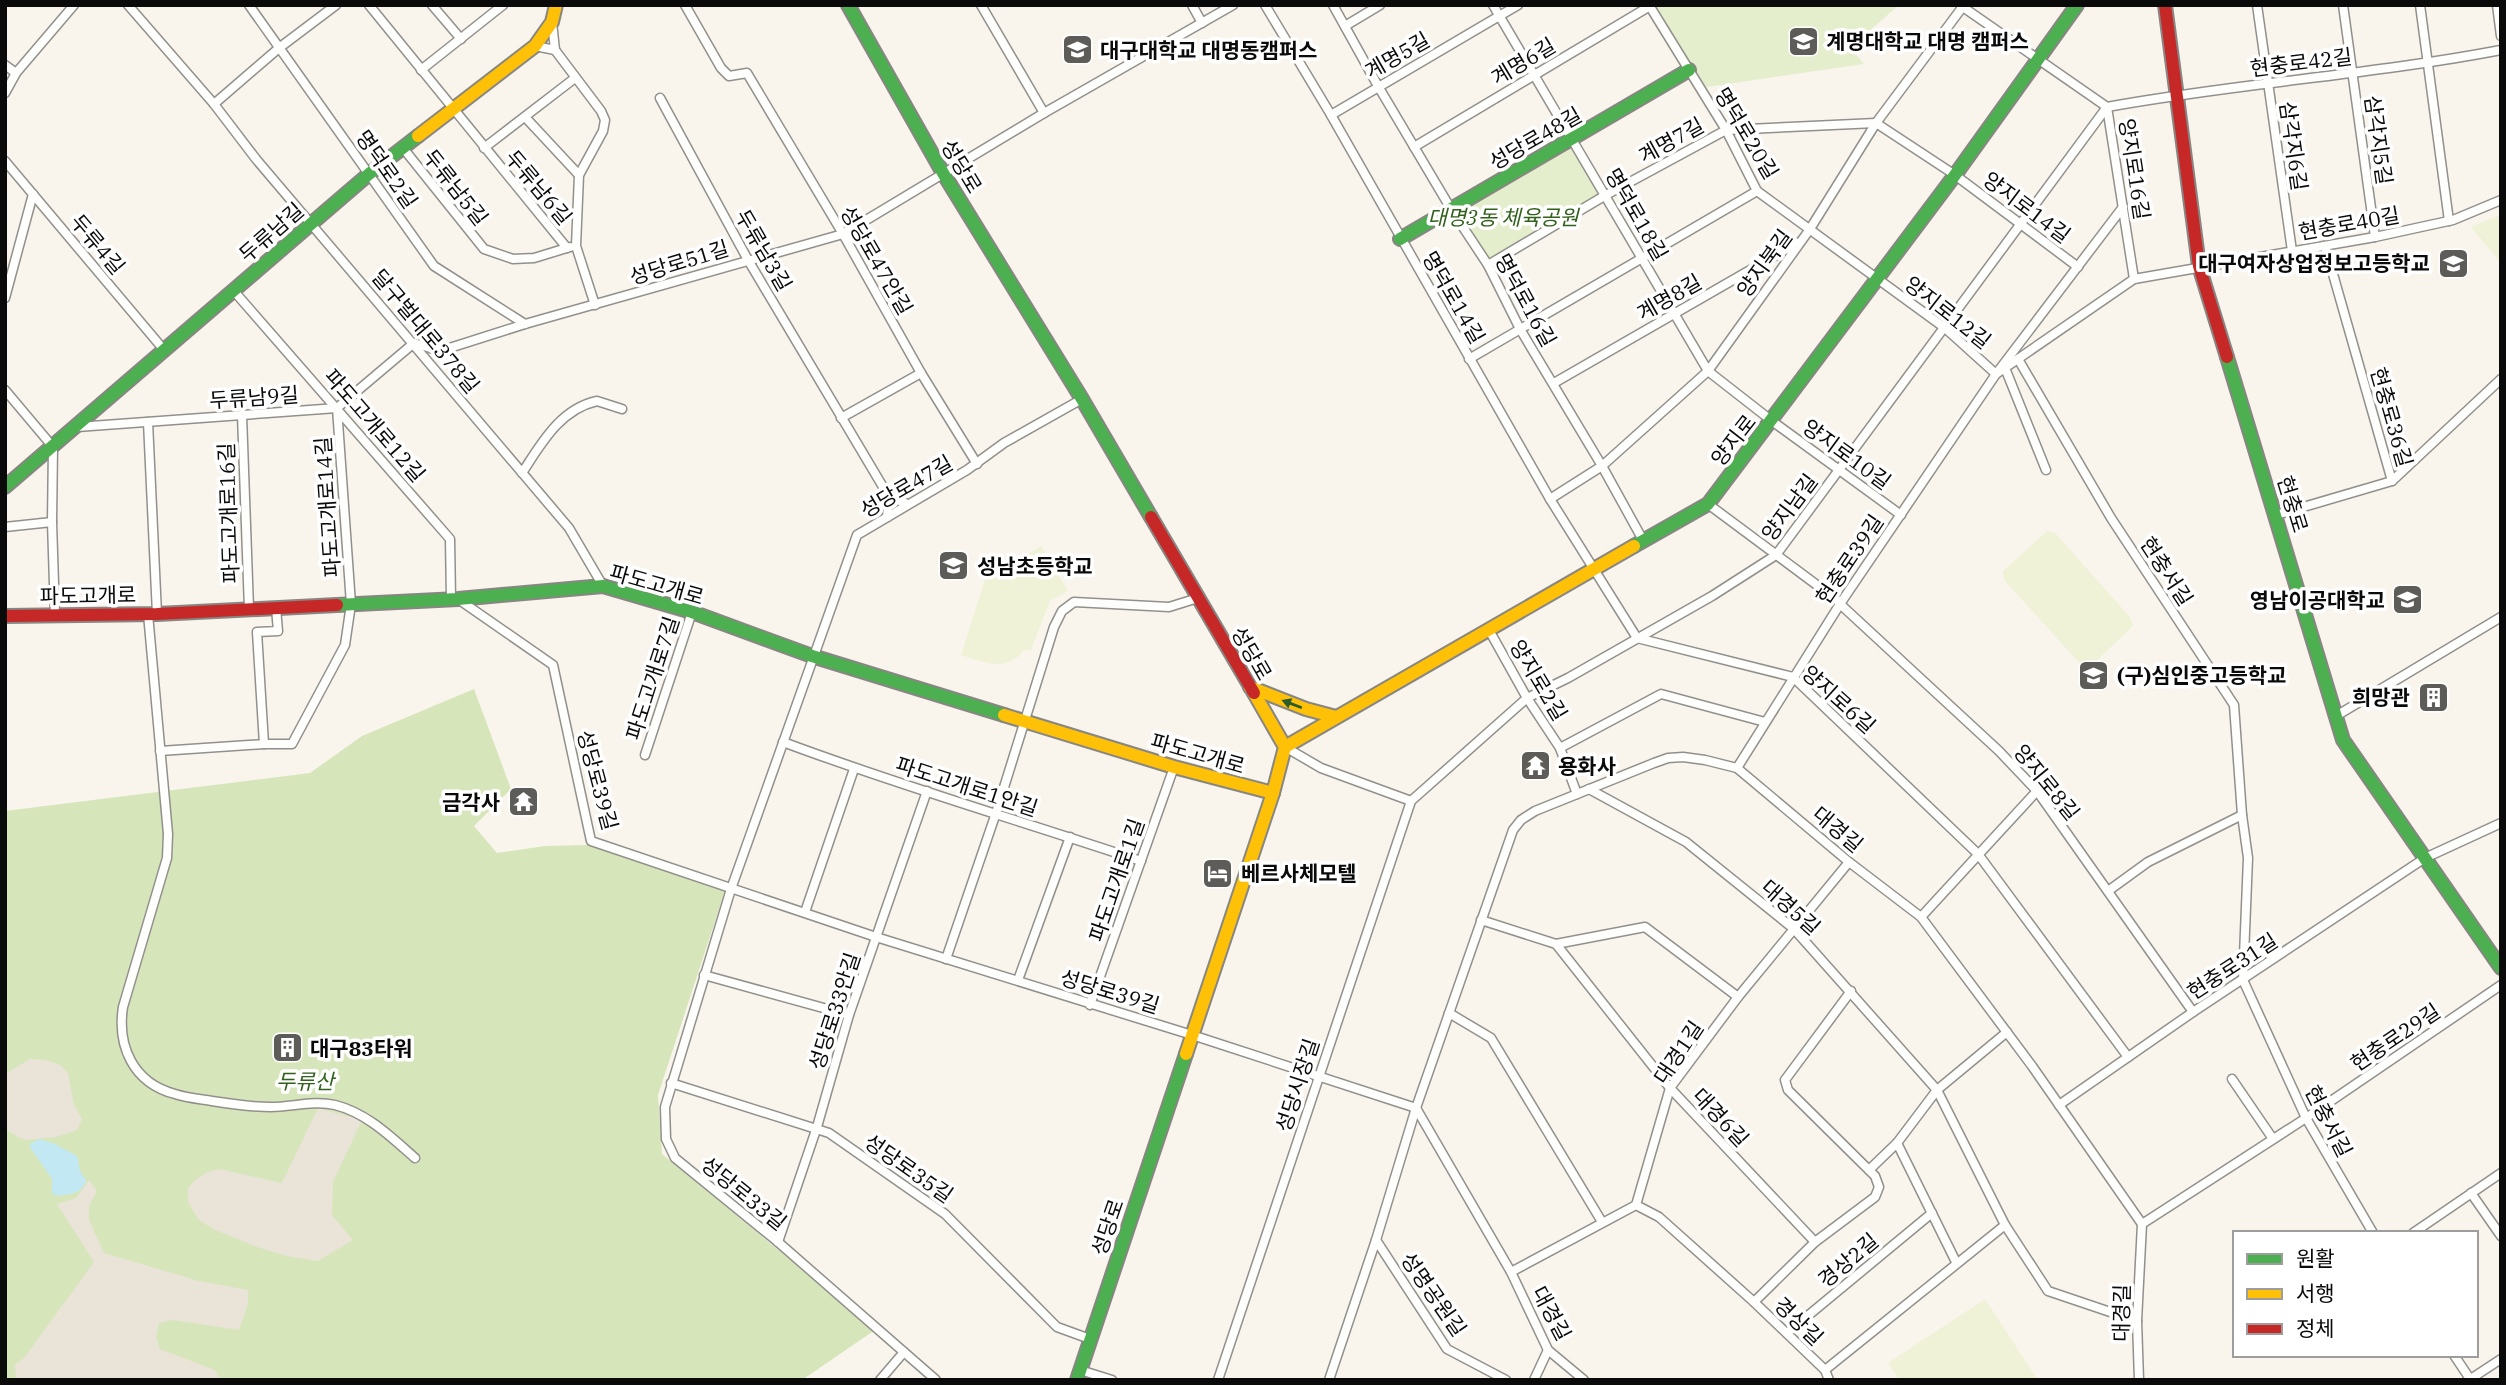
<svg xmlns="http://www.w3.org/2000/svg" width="2506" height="1385" font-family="'IBM Plex Serif','Noto Sans KR',serif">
<rect width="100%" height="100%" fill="#f9f5ed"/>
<g fill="#e5eecc">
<polygon points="1649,5 1899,5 1859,40 1856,37 1848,44 1864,64 1700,88"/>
<polygon points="1573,138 1606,195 1488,265 1451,209"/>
</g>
<polygon fill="#d6e6ba" points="474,689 511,789 474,826 497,853 545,846 589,845 725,891 658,1095 662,1154 875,1330 802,1380 5,1380 5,811 310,773 362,736"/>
<g fill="#eff2d6">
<polygon points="2501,214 2501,263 2471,227"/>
<polygon points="2047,531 2055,533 2130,617 2133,626 2090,667 2083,667 2004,580 2003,571"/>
<path d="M1041 546 1068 591 1050 601 1031 650H1024C1007 673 983 662 961 655L987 573 995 575 1013 569 1029 576 1032 574 1023 557Z"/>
<polygon points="1985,1299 2038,1380 1899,1380 1888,1363"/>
</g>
<g fill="#e9e3d8">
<polygon points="30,1059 46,1060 60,1065 68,1073 74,1105 82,1119 77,1130 56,1137 26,1140 18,1137 5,1129 5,1074"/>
<polygon points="318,1108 362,1120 333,1182 332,1215 353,1240 318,1261 291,1257 260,1248 213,1229 198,1219 188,1202 188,1188 195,1180 208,1172 220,1169 282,1183"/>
<polygon points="89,1180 97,1191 89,1206 89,1220 104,1253 199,1281 248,1290 248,1304 239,1330 172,1320 159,1323 156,1337 160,1349 215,1370 221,1380 16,1379 15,1364 24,1358 94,1262 57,1204 76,1198"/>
</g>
<path fill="#c2e8f4" d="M39 1139 55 1144 77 1156 80 1171 86 1180C83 1194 67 1196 54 1195L52 1192V1179L30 1147V1144Z"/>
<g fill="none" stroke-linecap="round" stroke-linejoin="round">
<defs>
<g id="street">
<polyline points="128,5 214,104 256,159 569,528 603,586"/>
<polyline points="249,5 434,266 525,324"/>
<polyline points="369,5 567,248"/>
<polyline points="432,5 461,39"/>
<polyline points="685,5 721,68 729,76 747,73 843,234 921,373 977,464"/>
<polyline points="981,5 1044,113"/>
<polyline points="1192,5 1202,23"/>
<polyline points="1265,5 1331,115 1550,499 1637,638 1793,677 1978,854 2128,1057"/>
<polyline points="1333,5 1378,86 1451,209 1488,265 1520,329 1602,466 1644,542"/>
<polyline points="1493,5 1708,371 1772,421 1901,515"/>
<polyline points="1649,5 1726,130 1757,191 1945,328 1996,374 2134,279 2375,237 2453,220 2501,200"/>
<polyline points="1960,5 2107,107 2134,279"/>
<polyline points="2257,5 2292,251"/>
<polyline points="2343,5 2375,237"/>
<polyline points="2420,5 2449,221"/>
<polyline points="2497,5 2501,36"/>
<polyline points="1345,26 1380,5"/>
<polyline points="535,46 555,50 552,22"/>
<polyline points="555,50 601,111 605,120 603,131 579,175 576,246 595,305"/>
<polyline points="5,65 16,73"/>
<polyline points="421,70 503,5"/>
<polyline points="5,93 16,73 74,5"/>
<polyline points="660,98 748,260 889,497"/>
<polyline points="214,104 279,48 336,5"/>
<polyline points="1331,115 1518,5"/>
<polyline points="525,117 579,175"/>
<polyline points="1414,147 1650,6"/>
<polyline points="403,148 484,249 513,259 534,258 570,247"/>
<polyline points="484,148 575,78"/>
<polyline points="5,161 164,350"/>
<polyline points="2325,246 2392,481"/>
<polyline points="1488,265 1606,195 1726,130 1876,123 1955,175 2078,267"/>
<polyline points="233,290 450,539 451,599"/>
<polyline points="5,298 33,194"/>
<polyline points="414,343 440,351 525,324 843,234 1044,113 1233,5"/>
<polyline points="1469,359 1757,191"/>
<polyline points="2018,359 2111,518 2234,705 2242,815 2248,858 2243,980 2306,1118 2373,1233"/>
<polyline points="2005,368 2046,470"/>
<polyline points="1554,383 1797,243"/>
<polyline points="5,390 53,447 52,522 55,615"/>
<polyline points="242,415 249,609"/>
<polyline points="841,418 921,373"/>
<polyline points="148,422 157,614"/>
<polyline points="77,427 337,408 414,343"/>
<path d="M522 473C541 444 560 409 597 401L622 409"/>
<polyline points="1550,499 1602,466 1708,371 1810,229 1876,123 1964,5"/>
<polyline points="1708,504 1841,603"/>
<polyline points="2276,515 2392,481 2501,379"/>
<polyline points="887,517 889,497 908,504"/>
<polyline points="5,527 52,522"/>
<polyline points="458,599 553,665 591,841 876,937 1192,1035 1416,1108 1511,1272 1548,1350 1584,1380"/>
<polyline points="1840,604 1999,751 2037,791 2193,1012"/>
<path d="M148 614 168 834 167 858 123 1007C117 1046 133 1083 175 1094 187 1098 200 1099 212 1101 231 1104 251 1107 271 1107 292 1107 314 1100 335 1105 367 1113 391 1137 415 1158"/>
<polyline points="1489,630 1527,698 1560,748 1577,794"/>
<polyline points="2336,716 2501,617"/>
<path d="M783 742C900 786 1022 821 1141 861"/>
<polyline points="264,744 292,744 345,645 351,604 337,408"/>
<polyline points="1285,747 1321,768 1411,801"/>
<polyline points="1560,748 1661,694 1765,722"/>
<polyline points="160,751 264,744 257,632 278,631 276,608"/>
<polyline points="645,755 692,612"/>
<polyline points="1737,768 1840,604 1996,374 2123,207"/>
<polyline points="1589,789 1686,842 1794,929 1937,1090 2005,1225 2048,1291 2137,1321"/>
<polyline points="2108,891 2148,862 2242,815"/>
<polyline points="805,912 854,769"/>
<polyline points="1921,917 2037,791"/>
<polyline points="1481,920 1556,944 1670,1088 1815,1242"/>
<polyline points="1556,944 1645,927 1738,997"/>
<polyline points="946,959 996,813 1054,627 1062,611 1074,602 1169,607 1198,598"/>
<polyline points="704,975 849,1015"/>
<polyline points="1018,980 1070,837"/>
<polyline points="1090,1005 1174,767"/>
<polyline points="1449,1013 1491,1038 1602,1222"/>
<polyline points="2232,1079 2273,1139"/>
<polyline points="671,1083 829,1133 945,1214 1057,1327 1090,1339"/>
<polyline points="2059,1105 2193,1012 2425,858 2501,823"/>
<polyline points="1897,1143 1956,1262"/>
<polyline points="1869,1170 1897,1143 1937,1090 2007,1032"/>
<polyline points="2471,1193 2501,1236"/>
<polyline points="1636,1205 1659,1217 1754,1302 1825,1370 1829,1380"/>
<polyline points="2142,1224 2306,1118 2501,985"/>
<polyline points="2413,1233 2501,1173"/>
<polyline points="1376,1240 1447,1349 1506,1380"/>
<polyline points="778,1242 817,1127 849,1015 927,791"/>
<polyline points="1511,1272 1636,1205 1670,1088 1738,997 1849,862"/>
<polyline points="1754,1302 1815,1242 1875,1197 1879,1187 1875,1176 1788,1090 1785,1080 1851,991"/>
<polyline points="1787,1333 1932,1213"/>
<polyline points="2454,1355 2470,1379"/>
<polyline points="1080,1370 1112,1380"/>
<polyline points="1825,1370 2005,1225"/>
<polyline points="880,1380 904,1352"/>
<polyline points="936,1380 778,1242 675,1158 666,1139 665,1107 731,889 857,535 967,470 1004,443 1082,399"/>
<path d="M1218 1380 1411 801 1527 698 1568 678 1712 596 1776 555 2107 107C2238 83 2370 75 2501 50"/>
<polyline points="1329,1380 1376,1240 1416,1108 1513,830 1521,820 1535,811 1654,763 1668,758 1683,757 1705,760 1737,768 1849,862 1921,917 2032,1066 2142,1224 2137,1321 2139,1380"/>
<polyline points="1534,1380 1548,1350"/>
<polyline points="2469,1380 2501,1359"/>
</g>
<g id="fast">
<polyline points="848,5 943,173 1082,399 1151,517"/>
<polyline points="1400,239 1689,70"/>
<polyline points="2227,357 2343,740 2501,968"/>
<polyline points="5,487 369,174 418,136"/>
<polyline points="1634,546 1708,504 1955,175 2077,5"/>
<polyline points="337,605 458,599 603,586 692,612 812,656 1004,715"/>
<polyline points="1077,1380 1186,1054"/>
</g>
<g id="slow">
<polyline points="418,136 535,46 552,22 556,5"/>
<polyline points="1250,687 1306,709 1336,717"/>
<polyline points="1004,715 1174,767 1273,793"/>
<polyline points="1285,747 1634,546"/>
<polyline points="1186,1054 1273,793 1285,747 1254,693"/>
</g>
<g id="jam">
<polyline points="2165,5 2199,266 2227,357"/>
<polyline points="1151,517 1254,693"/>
<polyline points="5,616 157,614 337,605"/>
</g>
</defs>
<use href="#street" stroke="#92908c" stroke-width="11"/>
<use href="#fast" stroke="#888683" stroke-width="16"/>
<use href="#slow" stroke="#888683" stroke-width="16"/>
<use href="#jam" stroke="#888683" stroke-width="16"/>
<use href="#street" stroke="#fefefc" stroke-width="8"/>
<use href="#fast" stroke="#4caf50" stroke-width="12"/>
<use href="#slow" stroke="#ffc107" stroke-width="12"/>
<use href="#jam" stroke="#c62828" stroke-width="12"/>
</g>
<defs><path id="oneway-solid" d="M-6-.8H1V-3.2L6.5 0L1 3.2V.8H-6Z" transform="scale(1.75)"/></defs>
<use fill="#2b5c2d" href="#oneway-solid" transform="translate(1292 704) rotate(-159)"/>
<defs>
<symbol id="university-square" viewBox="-11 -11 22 22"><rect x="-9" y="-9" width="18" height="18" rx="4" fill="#5e5c59" stroke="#fff"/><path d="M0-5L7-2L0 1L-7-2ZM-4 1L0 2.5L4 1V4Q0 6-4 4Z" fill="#fff"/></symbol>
<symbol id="school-square" viewBox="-11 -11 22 22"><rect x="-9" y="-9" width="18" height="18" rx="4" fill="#5e5c59" stroke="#fff"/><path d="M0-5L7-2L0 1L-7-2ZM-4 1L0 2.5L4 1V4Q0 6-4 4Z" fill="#fff"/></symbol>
<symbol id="building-square" viewBox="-11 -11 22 22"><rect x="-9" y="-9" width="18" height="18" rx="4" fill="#5e5c59" stroke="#fff"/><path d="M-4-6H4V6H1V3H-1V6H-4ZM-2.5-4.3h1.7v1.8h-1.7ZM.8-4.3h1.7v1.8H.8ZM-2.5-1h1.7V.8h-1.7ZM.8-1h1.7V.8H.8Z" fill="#fff"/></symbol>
<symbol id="temple-square" viewBox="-11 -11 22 22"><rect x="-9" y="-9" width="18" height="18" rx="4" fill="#5e5c59" stroke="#fff"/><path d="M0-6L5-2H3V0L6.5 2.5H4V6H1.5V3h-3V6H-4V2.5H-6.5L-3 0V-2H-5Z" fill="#fff"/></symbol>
<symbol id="hotel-square" viewBox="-11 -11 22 22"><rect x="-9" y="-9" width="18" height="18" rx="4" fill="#5e5c59" stroke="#fff"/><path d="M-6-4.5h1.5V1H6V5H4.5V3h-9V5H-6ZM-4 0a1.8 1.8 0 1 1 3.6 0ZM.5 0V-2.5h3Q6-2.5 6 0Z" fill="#fff"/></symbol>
</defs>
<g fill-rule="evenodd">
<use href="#university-square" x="1786" y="24" width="35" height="35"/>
<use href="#university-square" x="1060" y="32" width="35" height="35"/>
<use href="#school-square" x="2436" y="246" width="35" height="35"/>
<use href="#school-square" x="936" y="548" width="35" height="35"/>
<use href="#university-square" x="2390" y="582" width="35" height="35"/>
<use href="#school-square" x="2076" y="658" width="35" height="35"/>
<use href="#building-square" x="2416" y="680" width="35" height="35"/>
<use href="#temple-square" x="1518" y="748" width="35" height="35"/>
<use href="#temple-square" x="506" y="784" width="35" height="35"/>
<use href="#hotel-square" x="1200" y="856" width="35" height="35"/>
<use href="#building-square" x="270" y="1030" width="35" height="35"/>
</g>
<g text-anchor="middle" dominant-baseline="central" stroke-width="7" stroke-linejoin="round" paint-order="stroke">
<g font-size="21" font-weight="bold" fill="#0a0a0a" stroke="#fff" text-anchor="start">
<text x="1826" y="41">계명대학교 대명 캠퍼스</text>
<text x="1100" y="50">대구대학교 대명동캠퍼스</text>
<text x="2430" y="263" text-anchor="end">대구여자상업정보고등학교</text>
<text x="977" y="566">성남초등학교</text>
<text x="2385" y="600" text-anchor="end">영남이공대학교</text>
<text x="2117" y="675">(구)심인중고등학교</text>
<text x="2410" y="697" text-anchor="end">희망관</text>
<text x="1558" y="766">용화사</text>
<text x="500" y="802" text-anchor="end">금각사</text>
<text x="1241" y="873">베르사체모텔</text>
<text x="310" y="1048">대구83타워</text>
</g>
<g font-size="21" fill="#0a0a0a" stroke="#fff">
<text transform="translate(1397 55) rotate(-30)">계명5길</text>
<text transform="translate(1523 61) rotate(-31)">계명6길</text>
<text transform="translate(2301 62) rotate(-7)">현충로42길</text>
<text transform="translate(1747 133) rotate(59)">명덕로20길</text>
<text transform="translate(1535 138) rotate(-30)">성당로48길</text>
<text transform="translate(1671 140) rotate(-29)">계명7길</text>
<text transform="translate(2379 140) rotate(82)">삼각지5길</text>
<text transform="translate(2294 146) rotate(82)">삼각지6길</text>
<text transform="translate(962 166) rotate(59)">성당로</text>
<text transform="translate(387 169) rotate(55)">명덕로2길</text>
<text transform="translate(2135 169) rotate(81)">양지로16길</text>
<text transform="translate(456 187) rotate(52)">두류남5길</text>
<text transform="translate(539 187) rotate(50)">두류남6길</text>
<text transform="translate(2027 207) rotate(37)">양지로14길</text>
<text transform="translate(1637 214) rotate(60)">명덕로18길</text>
<text transform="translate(2349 223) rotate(-10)">현충로40길</text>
<text transform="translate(271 232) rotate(-41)">두류남길</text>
<text transform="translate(98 244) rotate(50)">두류4길</text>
<text transform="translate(764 250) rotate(60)">두류남3길</text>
<text transform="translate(877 260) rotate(60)">성당로47안길</text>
<text transform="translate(679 262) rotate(-17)">성당로51길</text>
<text transform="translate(1764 263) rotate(-54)">양지북길</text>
<text transform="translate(1454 297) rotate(60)">명덕로14길</text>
<text transform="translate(1669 297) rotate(-30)">계명8길</text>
<text transform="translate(1526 300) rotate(61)">명덕로16길</text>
<text transform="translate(1948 312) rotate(38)">양지로12길</text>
<text transform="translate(426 331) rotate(50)">달구벌대로378길</text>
<text transform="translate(254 397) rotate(-4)">두류남9길</text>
<text transform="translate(2392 417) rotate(74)">현충로36길</text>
<text transform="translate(375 425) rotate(49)">파도고개로12길</text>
<text transform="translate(1733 440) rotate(-52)">양지로</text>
<text transform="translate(1847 454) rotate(36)">양지로10길</text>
<text transform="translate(906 486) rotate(-30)">성당로47길</text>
<text transform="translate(2293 504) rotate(73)">현충로</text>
<text transform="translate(327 507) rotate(-94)">파도고개로14길</text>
<text transform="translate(1789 507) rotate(-53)">양지남길</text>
<text transform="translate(228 513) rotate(-92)">파도고개로16길</text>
<text transform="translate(1849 559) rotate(-56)">현충로39길</text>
<text transform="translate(2167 571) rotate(57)">현충서길</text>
<text transform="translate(657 584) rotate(16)">파도고개로</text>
<text transform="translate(88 595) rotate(-1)">파도고개로</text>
<text transform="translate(1252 653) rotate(60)">성당로</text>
<text transform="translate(652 678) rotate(-72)">파도고개로7길</text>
<text transform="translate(1539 680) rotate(59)">양지로2길</text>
<text transform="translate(1839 699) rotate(42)">양지로6길</text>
<text transform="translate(1198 753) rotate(16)">파도고개로</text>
<text transform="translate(598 780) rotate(75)">성당로39길</text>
<text transform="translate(2047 782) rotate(51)">양지로8길</text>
<text transform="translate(967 786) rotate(18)">파도고개로1안길</text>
<text transform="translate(1838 829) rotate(40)">대경길</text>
<text transform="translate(1116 880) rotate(-71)">파도고개로1길</text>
<text transform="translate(1791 907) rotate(42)">대경5길</text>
<text transform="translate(2232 966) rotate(-33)">현충로31길</text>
<text transform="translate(1110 991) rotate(17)">성당로39길</text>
<text transform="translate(834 1011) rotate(-72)">성당로33안길</text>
<text transform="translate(2395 1037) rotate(-34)">현충로29길</text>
<text transform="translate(1678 1052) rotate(-56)">대경1길</text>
<text transform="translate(1297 1085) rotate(-72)">성당시장길</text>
<text transform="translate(1721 1117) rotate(47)">대경6길</text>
<text transform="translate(2329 1121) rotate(63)">현충서길</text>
<text transform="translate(909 1168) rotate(35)">성당로35길</text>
<text transform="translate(744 1193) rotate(39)">성당로33길</text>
<text transform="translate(1107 1227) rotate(-71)">성당로</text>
<text transform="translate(1848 1260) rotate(-40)">경상2길</text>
<text transform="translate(1434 1294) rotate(55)">성명공원길</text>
<text transform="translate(1552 1313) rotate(62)">대경길</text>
<text transform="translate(2121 1313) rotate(-89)">대경길</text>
<text transform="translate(1799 1321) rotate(44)">경상길</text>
</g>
<g font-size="21" font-style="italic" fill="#32611b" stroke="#fff">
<text x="1503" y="217">대명3동 체육공원</text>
<text x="305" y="1081">두류산</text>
</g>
</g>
<rect width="2506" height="1385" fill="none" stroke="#0a0a0a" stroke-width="14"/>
<rect x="2233" y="1231" width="245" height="126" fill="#ffffff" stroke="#9d9d9d" stroke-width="2"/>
<rect x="2247" y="1254" width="35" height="10" fill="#4caf50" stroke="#9d9d9d" stroke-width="2"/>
<text x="2296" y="1266" font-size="21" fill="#0a0a0a">원활</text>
<rect x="2247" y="1289" width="35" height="10" fill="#ffc107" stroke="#9d9d9d" stroke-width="2"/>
<text x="2296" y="1301" font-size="21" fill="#0a0a0a">서행</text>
<rect x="2247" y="1324" width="35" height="10" fill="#c62828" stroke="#9d9d9d" stroke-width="2"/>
<text x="2296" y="1336" font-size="21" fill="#0a0a0a">정체</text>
</svg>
